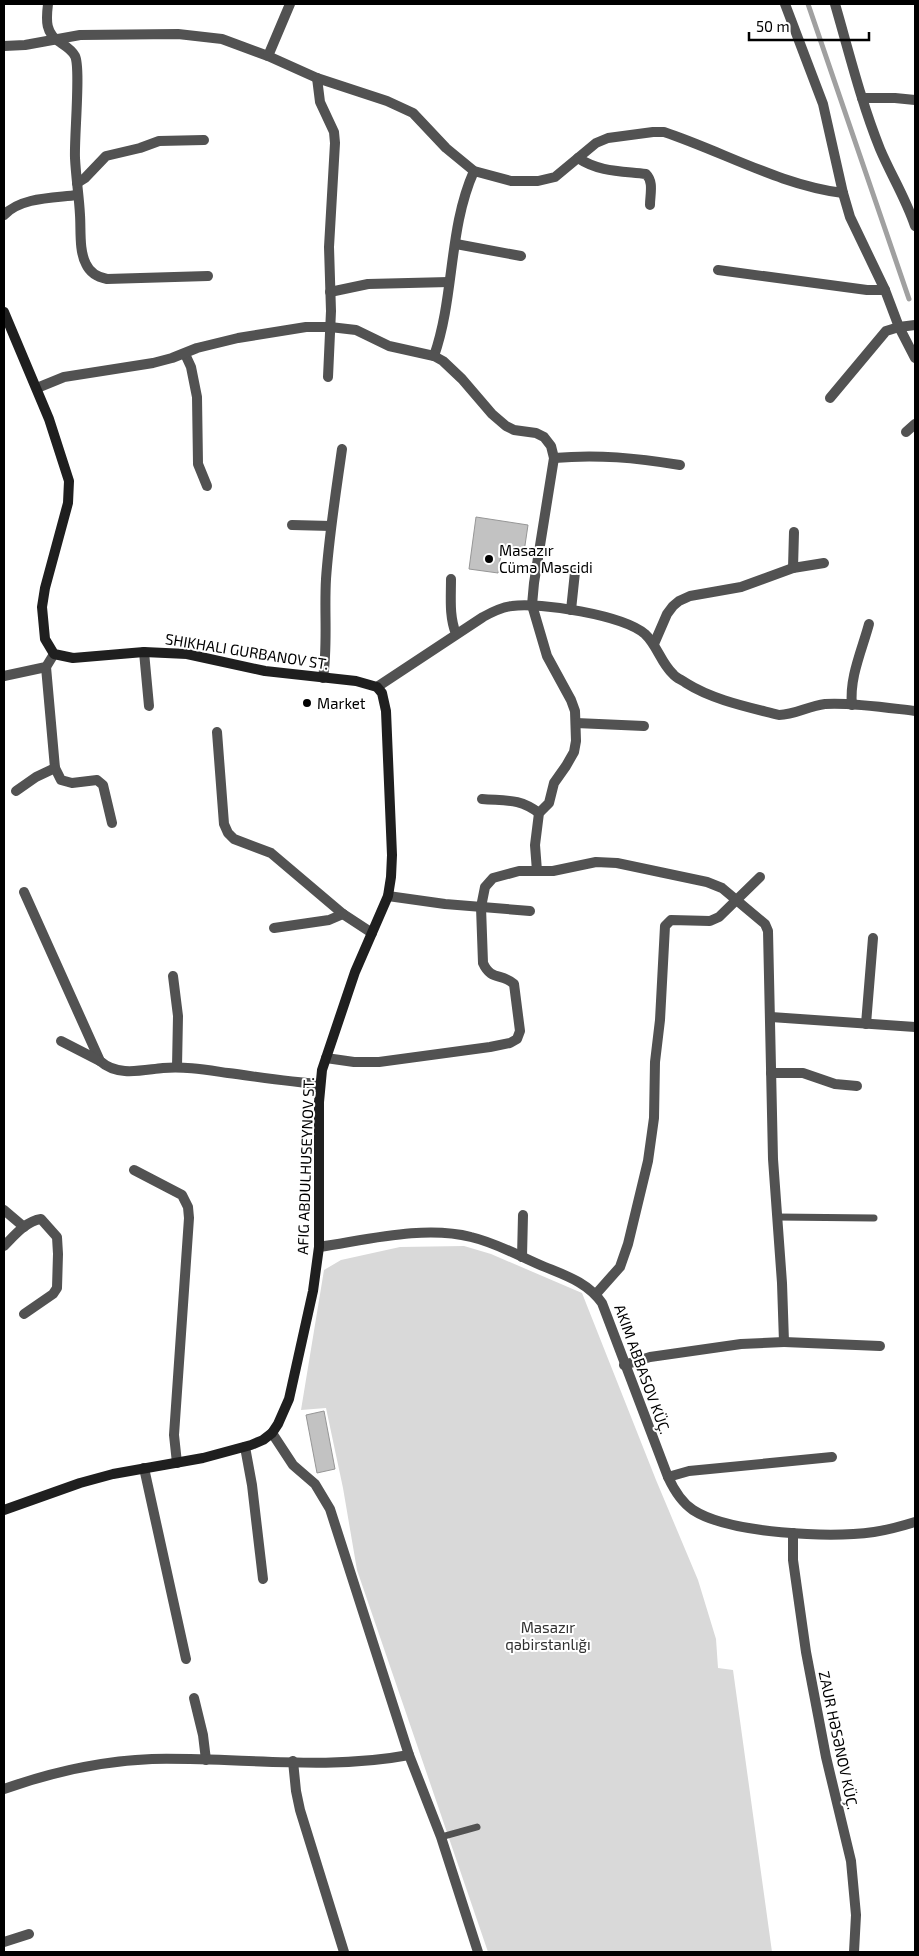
<svg xmlns="http://www.w3.org/2000/svg" width="919" height="1956" font-family="'Exo 2',sans-serif">
<rect width="100%" height="100%" fill="#fff"/>
<polygon fill="#d9d9d9" points="464,1246 491,1254 582,1293 656,1480 698,1580 716,1639 718,1668 733,1670 772,1952 488,1952 357,1570 343,1488 326,1408 301,1410 324,1270 341,1260 400,1247"/>
<g fill="none" stroke-linecap="round" stroke-linejoin="round">
<polyline stroke="#a0a0a0" stroke-width="5" points="808,4 909,299"/>
</g>
<g fill="#c2c2c2" stroke="#969696">
<polygon points="476,517 528,525 524,552 502,548 498,573 469,569"/>
<polygon points="324,1411 335,1469 317,1473 306,1415"/>
</g>
<g fill="none" stroke-linecap="round" stroke-linejoin="round">
<g stroke="#525252" stroke-width="7">
<polyline points="777,1217 874,1218"/>
<polyline points="441,1837 477,1827"/>
</g>
<g stroke="#525252" stroke-width="10">
<path d="M48 4C46 20 45 34 61 43 67 47 72 50 75 56 81 68 74 138 75 158 76 178 79 196 80 215 81 230 79 251 86 264 90 273 97 277 107 279L208 276"/>
<polyline points="785,4 823,104 843,193 850,217 885,290 899,327 915,358"/>
<path d="M835 4C849 52 861 102 880 149 891 175 906 199 915 226"/>
<path d="M4 46 25 45 80 35 178 34 222 39 268 56 317 78 387 101 413 113 446 148 474 171 511 181H538L555 177 596 143 608 138 653 132H664C724 152 780 185 843 193"/>
<polyline points="268,56 290,4"/>
<polyline points="317,78 320,102 334,132 335,143 329,247 331,311 328,377"/>
<polyline points="862,98 895,98 915,100"/>
<path d="M578 158C599 172 621 171 646 174 654 182 650 194 650 205"/>
<polyline points="77,183 85,178 106,156 140,148 159,141 204,140"/>
<path d="M4 215C21 197 54 198 77 195"/>
<polyline points="456,244 521,256"/>
<polyline points="718,270 867,290 885,290"/>
<polyline points="330,292 368,284 449,282"/>
<polyline points="185,354 191,367 197,397 198,464 207,486"/>
<path d="M434 356C455 296 448 229 474 171"/>
<polyline points="37,388 64,377 153,363 172,358 197,348 238,338 306,327 330,327 356,330 389,346 434,356 443,361 462,379 492,414 506,426 514,430 536,433 544,437 551,446 554,458 534,583 532,605 547,656 571,700 575,711 576,741 574,752 566,766 554,783 549,803 539,813 535,845 537,871"/>
<polyline points="830,398 886,331 899,327 915,325"/>
<polyline points="906,432 915,424"/>
<path d="M554 458C598 454 636 458 680 465"/>
<polyline points="292,525 331,526"/>
<polyline points="793,568 794,532"/>
<path d="M451 579C451 598 449 616 456 634"/>
<polyline points="571,610 575,572"/>
<polyline points="654,644 667,614 673,606 679,601 690,596 741,587 793,568 824,563"/>
<polyline points="144,652 149,706"/>
<polyline points="46,667 55,768 61,780 72,783 97,780 103,785 112,823"/>
<polyline points="4,676 46,667 54,654"/>
<path d="M323 678C328 645 324 612 326 579 329 535 336 492 342 449"/>
<path d="M377 687 483 617C492 612 502 607 512 606 540 602 623 615 645 634 657 645 661 663 673 674 676 678 682 680 686 683 713 700 748 707 779 715 795 715 808 706 825 704 850 702 889 708 915 711"/>
<path d="M852 705C849 678 862 650 869 624"/>
<polyline points="576,723 644,726"/>
<polyline points="217,732 224,824 228,833 234,839 271,853 343,914 372,933"/>
<polyline points="16,791 36,777 55,768"/>
<path d="M482 799C506 801 519 798 539 813"/>
<path d="M24 892 100 1061C118 1077 142 1070 163 1068 185 1066 207 1070 228 1073 259 1077 289 1082 320 1084"/>
<polyline points="388,896 445,904 530,911"/>
<polyline points="274,928 329,920 343,914"/>
<polyline points="173,976 178,1016 177,1067"/>
<polyline points="771,1017 915,1027"/>
<polyline points="866,1024 873,938"/>
<polyline points="61,1041 100,1061"/>
<path d="M326 1058 354 1062H379L490 1047 510 1043 517 1039 520 1031 514 984C502 973 491 981 483 963L481 907 485 887 493 878 519 871H553L596 862 617 863 707 882 722 888 765 924 768 931 773 1159 782 1283 784 1342 741 1344 650 1357 624 1365"/>
<polyline points="771,1073 803,1073 835,1084 857,1086"/>
<polyline points="134,1170 182,1195 188,1207 189,1218 174,1435 177,1463"/>
<polyline points="4,1210 24,1227"/>
<path d="M4 1246C14 1236 26 1221 41 1219L57 1237 58 1254 57 1288 53 1294 24 1314"/>
<path d="M319 1247C367 1240 424 1225 471 1237 497 1243 521 1257 545 1267 567 1276 588 1283 602 1303L668 1477C674 1490 681 1502 693 1510 730 1534 831 1538 874 1532 888 1530 902 1526 915 1522"/>
<polyline points="522,1257 523,1215"/>
<polyline points="596,1294 620,1267 628,1244 648,1161 654,1118 655,1062 660,1020 665,926 671,920 710,921 719,917 760,877"/>
<polyline points="784,1342 880,1346"/>
<polyline points="272,1433 293,1465 315,1484 330,1509 409,1755 441,1837 478,1952"/>
<polyline points="245,1447 252,1485 263,1579"/>
<polyline points="144,1468 186,1659"/>
<polyline points="668,1477 689,1471 832,1457"/>
<polyline points="793,1533 793,1560 806,1652 826,1757 851,1861 856,1915 854,1952"/>
<polyline points="194,1698 203,1735 206,1760"/>
<polyline points="293,1761 296,1791 300,1810 344,1952"/>
<path d="M4 1789C52 1772 101 1761 152 1759 237 1757 325 1771 409 1755"/>
<polyline points="4,1942 29,1934"/>
</g>
<polyline stroke="#1f1f1f" stroke-width="10" points="4,312 49,419 69,481 68,503 45,588 42,607 45,639 54,654 73,658 144,652 187,654 265,671 356,681 377,687 382,693 386,711 392,855 391,877 388,896 355,972 322,1070 319,1102 319,1247 313,1291 289,1399 278,1424 272,1433 263,1440 251,1445 203,1458 113,1474 80,1483 4,1510"/>
</g>
<g fill="#000" stroke="#fff" stroke-width="2">
<circle cx="489" cy="559" r="5"/>
<circle cx="307" cy="703" r="5"/>
</g>
<g text-anchor="middle" dominant-baseline="central" stroke-width="4" stroke-linejoin="round" paint-order="stroke">
<g font-size="15" fill="#000" stroke="#fff" text-anchor="start">
<text x="499" y="550">Masazır<tspan x="499" dy="17">Cümə Məscidi</tspan></text>
<text x="317" y="703">Market</text>
</g>
<g font-size="15" fill="#000" stroke="#fff">
<text transform="translate(247 651) rotate(9)">SHIKHALI GURBANOV ST.</text>
<text transform="translate(305 1166) rotate(-88)">AFIG ABDULHUSEYNOV ST.</text>
<text transform="translate(643 1369) rotate(70)">AKIM ABBASOV KÜÇ.</text>
<text transform="translate(839 1740) rotate(78)">ZAUR HƏSƏNOV KÜÇ.</text>
</g>
<g font-size="15" fill="#303030" stroke="#fff">
<text x="548" y="1627">Masazır<tspan x="548" dy="17">qəbirstanlığı</tspan></text>
</g>
</g>
<rect width="919" height="1956" fill="none" stroke="#000000" stroke-width="10"/>
<path d="M749 32v8h120v-8" fill="none" stroke="#000000" stroke-width="2.5"/>
<text x="756" y="32" font-size="15" fill="#000000" stroke="#ffffff" stroke-width="4" paint-order="stroke">50 m</text>
</svg>
